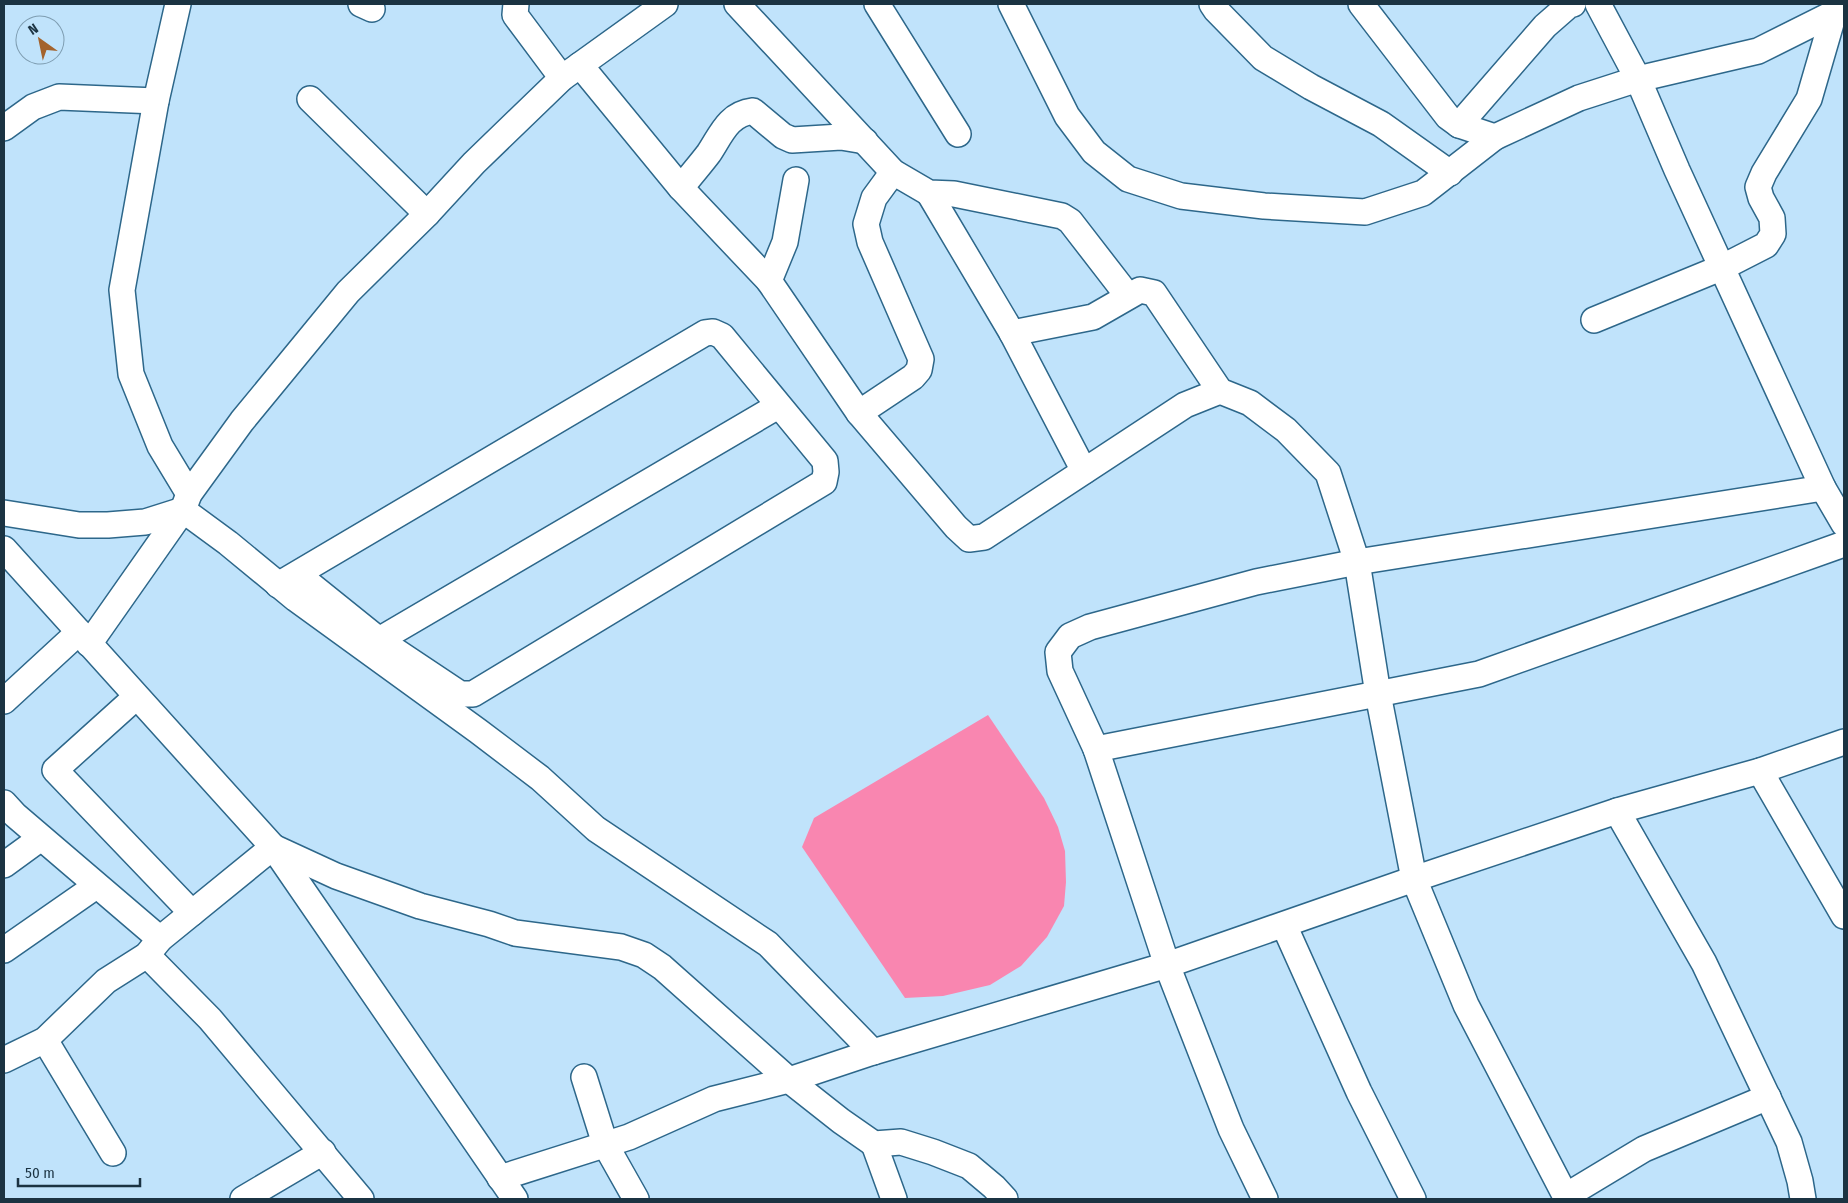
<svg xmlns="http://www.w3.org/2000/svg" width="1848" height="1203" font-family="'Fira Sans Condensed',sans-serif">
<rect width="100%" height="100%" fill="#c0e3fb"/>
<polygon fill="#f986b0" points="988,715 1044,798 1058,827 1065,851 1066,882 1064,906 1047,937 1021,966 990,985 943,996 905,998 802,847 814,818"/>
<g fill="none" stroke-linecap="round" stroke-linejoin="round">
<defs>
<g id="minor">
<polyline points="178,4 156,101 122,290 131,374 160,446 189,494"/>
<polyline points="361,4 372,9"/>
<polyline points="516,4 515,15 562,78"/>
<polyline points="737,4 893,172 929,193 954,194 1062,216 1070,221 1128,296"/>
<polyline points="877,4 958,134"/>
<polyline points="1011,4 1067,116 1094,152 1128,179 1181,196 1264,206 1365,212 1423,193 1495,137 1579,98 1638,79 1758,51 1844,8"/>
<polyline points="1212,4 1216,10 1263,58 1311,87 1381,124 1450,173"/>
<polyline points="1361,4 1448,117 1459,125 1495,137"/>
<polyline points="1598,4 1638,79 1677,170 1823,488 1844,524"/>
<polyline points="580,65 681,188 769,281 859,413 956,527 969,539 984,537 1185,405 1220,391"/>
<polyline points="310,99 427,214"/>
<polyline points="1459,125 1545,26 1569,5 1573,4"/>
<polyline points="4,128 33,107 59,97 156,101"/>
<path d="M681 188C690 176 700 165 709 153 721 135 728 114 753 111L783 136 792 140 841 137 865 141"/>
<polyline points="929,193 1012,333 1084,471"/>
<polyline points="769,281 785,242 796,180"/>
<polyline points="1594,320 1723,267 1766,245 1773,234 1772,218 1761,198 1758,187 1764,173 1809,99 1834,13"/>
<polyline points="1012,333 1093,317 1140,290 1154,293 1220,391 1250,403 1286,430 1328,473 1357,562 1378,694 1414,879 1466,1005 1567,1199"/>
<polyline points="859,413 913,377 919,370 921,359 870,242 866,224 874,198 893,172"/>
<polyline points="4,513 79,525 108,525 145,522 183,510 228,543 296,599 478,731 540,778 596,829 768,944 873,1052"/>
<polyline points="4,549 273,847 515,1199"/>
<polyline points="278,585 705,333 713,332 722,336 825,461 826,472 824,482 473,694 460,694 379,640 297,574"/>
<polyline points="379,640 778,406"/>
<polyline points="89,644 183,510 189,494 242,421 348,292 427,214 474,163 562,78 665,4"/>
<polyline points="136,697 55,770 192,913"/>
<polyline points="4,701 79,632"/>
<polyline points="1096,749 1479,674 1844,544"/>
<polyline points="1760,771 1844,916"/>
<polyline points="4,803 15,815 160,939"/>
<polyline points="1617,811 1704,963 1789,1142 1800,1181 1803,1199"/>
<polyline points="273,847 336,876 420,906 489,924 515,933 621,947 644,955 662,967 789,1080 841,1121 874,1144 901,1142 933,1152 969,1166 994,1187 1005,1199"/>
<polyline points="4,865 41,838"/>
<polyline points="1284,925 1359,1092 1413,1199"/>
<polyline points="4,950 96,886"/>
<polyline points="147,955 210,1019 361,1199"/>
<polyline points="45,1040 113,1153"/>
<polyline points="4,1060 45,1040 106,981 147,955 160,939 273,847"/>
<polyline points="584,1077 605,1144 636,1199"/>
<polyline points="874,1144 894,1199"/>
<polyline points="500,1178 629,1137 714,1099 789,1080 873,1052 1167,965 1414,879 1617,811 1760,771 1844,742"/>
<polyline points="1566,1196 1644,1149 1768,1097"/>
<polyline points="243,1199 323,1152"/>
<polyline points="1265,1199 1231,1129 1167,965 1096,749 1060,671 1058,652 1070,636 1090,627 1256,582 1357,562 1823,488"/>
</g>
</defs>
<use href="#minor" stroke="#2d678a" stroke-width="28"/>
<use href="#minor" stroke="#fff" stroke-width="25"/>
</g>
<rect width="1848" height="1203" fill="none" stroke="#1b3342" stroke-width="10"/>
<g transform="translate(40 40) rotate(327)"><circle r="24" fill="#c0e3fb" stroke="#7e9db1"/>
<path d="M0-4L9 19L0 12L-9 19Z" fill="#a3632d"/>
<text y="-8" font-size="14" font-weight="bold" text-anchor="middle" fill="#1b3342">N</text>
</g>
<path d="M18 1178v8h122v-8" fill="none" stroke="#1b3342" stroke-width="2.5"/>
<text x="25" y="1178" font-size="15" fill="#1b3342" stroke="#c0e3fb" stroke-width="4" paint-order="stroke">50 m</text>
</svg>
